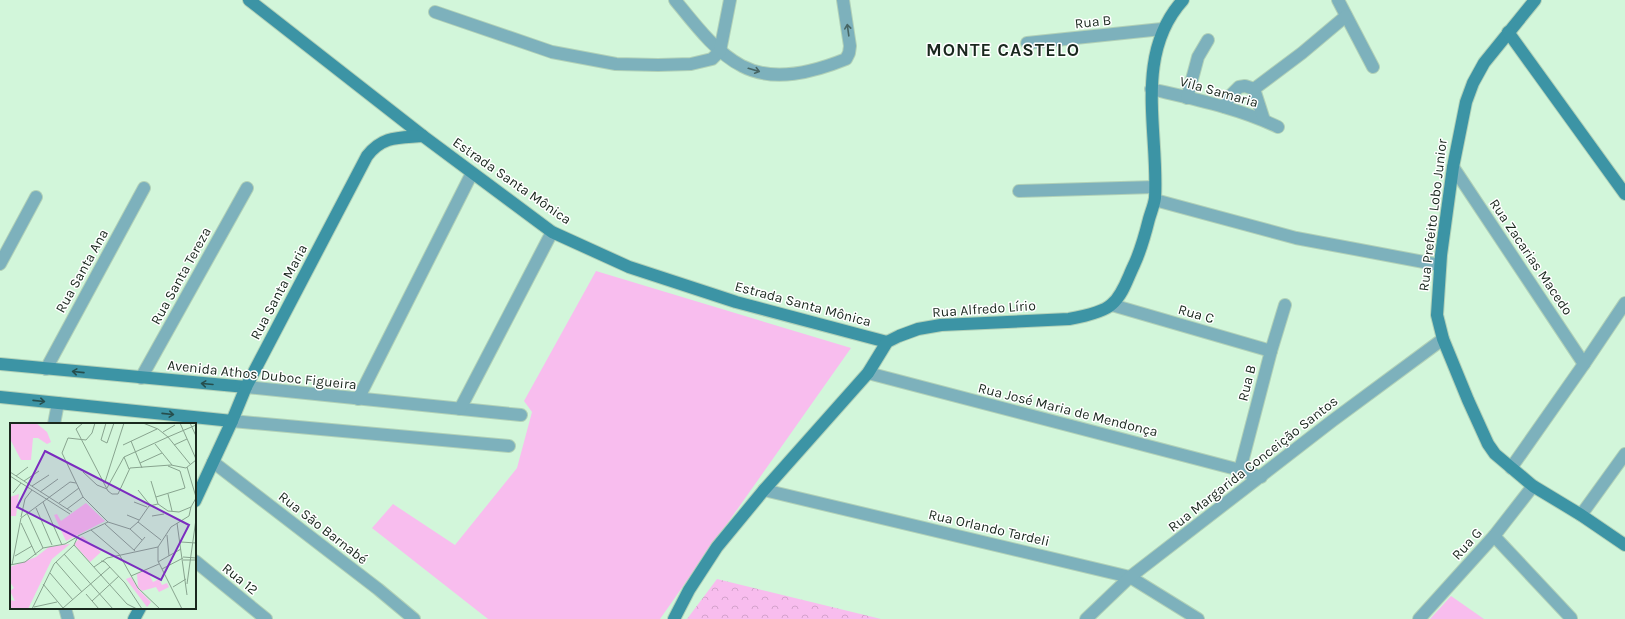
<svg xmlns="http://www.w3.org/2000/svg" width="1625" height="619" font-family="Karla,sans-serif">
<defs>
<pattern id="forest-crowns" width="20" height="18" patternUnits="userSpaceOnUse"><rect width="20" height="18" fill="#f8bdee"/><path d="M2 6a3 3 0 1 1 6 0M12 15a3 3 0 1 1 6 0" fill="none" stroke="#d4a2cc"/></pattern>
</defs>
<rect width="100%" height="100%" fill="#d2f6da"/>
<g fill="#f8bdee">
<polygon points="596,271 851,348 660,619 488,619 372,528 393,504 455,545 517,468 532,412 524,401"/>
<polygon points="1451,596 1484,619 1430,619"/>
</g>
<polygon fill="url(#forest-crowns)" points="717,579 881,619 687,619"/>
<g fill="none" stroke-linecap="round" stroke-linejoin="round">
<defs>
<g id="street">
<path d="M675 0C693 22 716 53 742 66 774 83 814 72 846 59L849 53 850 46 843 0"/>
<polyline points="1338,0 1373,67"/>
<polyline points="435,12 552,52 616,64 658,65 691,64 712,59 720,51 730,0"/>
<polyline points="1027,43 1162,29"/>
<path d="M1151 89C1194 99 1239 108 1278 127"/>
<polyline points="1254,89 1302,53 1346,16"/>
<polyline points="1187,98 1198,57 1208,40"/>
<polyline points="1225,107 1230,96 1239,87 1245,86 1254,89 1264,120"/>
<polyline points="1453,167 1584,364"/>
<polyline points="1019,191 1155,187"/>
<polyline points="1155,200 1296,238 1440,265"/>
<polyline points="0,264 36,197"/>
<polyline points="1112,305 1271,351"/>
<polyline points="46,369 144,188"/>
<polyline points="868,373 1240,470 1261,477"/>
<polyline points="141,378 247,188"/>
<polyline points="246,387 521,415"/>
<polyline points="358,399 472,173"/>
<polyline points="460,409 552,232"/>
<polyline points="232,421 509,446"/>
<polyline points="54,424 58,403"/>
<polyline points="213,462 378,589 414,619"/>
<polyline points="1511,468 1584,364 1625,303"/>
<polyline points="1240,470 1271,351 1285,305"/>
<polyline points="764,490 1130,577 1198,619"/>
<polyline points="1581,515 1625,454"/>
<polyline points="1494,536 1571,618"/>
<polyline points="195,561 266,619"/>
<polyline points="65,608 68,619"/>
<polyline points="1086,619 1130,577 1332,421 1443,339"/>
<polyline points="1419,619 1494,536 1533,486"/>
</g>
<g id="secondary">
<polyline points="249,0 423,136 552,232 629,267 736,302 887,342"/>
<polyline points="1535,0 1484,63 1473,83 1466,102 1453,167 1441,255 1437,315 1443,339 1468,400 1488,444 1495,454 1533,486 1581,515 1625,545"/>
<polyline points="1508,32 1625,194"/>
<polyline points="0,364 246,387"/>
<polyline points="0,397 232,421"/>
<path d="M195 501 232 421 246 387 367 156C383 135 400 138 423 136"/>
<polyline points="134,619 140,608"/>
<path d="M674 619 689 590 717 547 764 490 868 373 887 342 899 336 918 329 941 325 1069 319C1080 317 1104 312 1112 304 1123 295 1128 277 1134 265 1141 250 1145 235 1149 219 1151 212 1154 205 1155 198 1159 132 1133 55 1183 0"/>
</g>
</defs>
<use href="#street" stroke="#b1d1b8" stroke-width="14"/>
<use href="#secondary" stroke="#b1d1b8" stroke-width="14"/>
<use href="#street" stroke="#7db1bc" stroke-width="12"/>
<use href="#secondary" stroke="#3c94a5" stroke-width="12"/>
</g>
<defs><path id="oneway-shaft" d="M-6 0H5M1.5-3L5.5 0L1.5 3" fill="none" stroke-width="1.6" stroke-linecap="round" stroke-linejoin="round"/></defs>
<g stroke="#476665">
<use href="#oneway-shaft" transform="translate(848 30) rotate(-98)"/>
<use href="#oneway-shaft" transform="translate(754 70) rotate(16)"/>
</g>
<g stroke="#264e4d">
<use href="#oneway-shaft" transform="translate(78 372) rotate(-174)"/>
<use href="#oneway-shaft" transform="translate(207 384) rotate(-175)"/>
<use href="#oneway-shaft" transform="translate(39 401) rotate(6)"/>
<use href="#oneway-shaft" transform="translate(168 414) rotate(6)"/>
</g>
<g text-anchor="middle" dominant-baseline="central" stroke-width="3" stroke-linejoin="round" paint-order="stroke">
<g font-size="14" fill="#1a281e" stroke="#fff">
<text transform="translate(1093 22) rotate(-6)">Rua B</text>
<text transform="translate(1219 92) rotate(16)">Vila Samaria</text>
<text transform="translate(512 181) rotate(35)">Estrada Santa Mônica</text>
<text transform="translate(1433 215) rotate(-83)">Rua Prefeito Lobo Junior</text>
<text transform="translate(1531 257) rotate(56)">Rua Zacarias Macedo</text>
<text transform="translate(82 271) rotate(-61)">Rua Santa Ana</text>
<text transform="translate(181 276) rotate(-61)">Rua Santa Tereza</text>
<text transform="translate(279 292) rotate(-62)">Rua Santa Maria</text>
<text transform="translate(803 304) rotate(15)">Estrada Santa Mônica</text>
<text transform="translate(984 309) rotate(-4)">Rua Alfredo Lírio</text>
<text transform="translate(1196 314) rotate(16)">Rua C</text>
<text transform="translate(262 375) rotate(6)">Avenida Athos Duboc Figueira</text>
<text transform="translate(1247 383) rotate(-76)">Rua B</text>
<text transform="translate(1068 410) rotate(14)">Rua José Maria de Mendonça</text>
<text transform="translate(1253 464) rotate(-38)">Rua Margarida Conceição Santos</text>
<text transform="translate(323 528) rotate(38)">Rua São Barnabé</text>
<text transform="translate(989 528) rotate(13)">Rua Orlando Tardeli</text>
<text transform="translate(1467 544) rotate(-48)">Rua G</text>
<text transform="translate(240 579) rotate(39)">Rua 12</text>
</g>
<g font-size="18" font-weight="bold" letter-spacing="1" fill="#1a281e" stroke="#fff">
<text x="1003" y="50">MONTE CASTELO</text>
</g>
</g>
<g transform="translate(10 423)">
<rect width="186" height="186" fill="#d2f6da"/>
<path d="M76 80 95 98 56 118 44 92 47 91 51 98ZM60 121 42 136 18 186H0V177L5 178 0 168 4 165 0 159V144L26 134 39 124ZM137 147 143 159 149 156 152 162 157 160 159 164 149 169 146 164 132 168 128 164 127 151ZM121 154 128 166 141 179 137 184 116 156Z" fill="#f8bdee"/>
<path d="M0 0H26L37 9 41 19 37 21 28 15H23L21 37H11L0 16ZM9 71 6 93H0V74ZM72 113 91 129 80 139 64 121Z" fill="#f8bdee"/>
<path fill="none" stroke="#88a48f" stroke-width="1" d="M73 0 66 6 98 68 102 71H108L120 45 161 42 176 45 186 37M85 0 82 10 76 17 58 15 52 30 73 74 98 99M96 0 91 17 97 20 104 0M133 0 148 6 158 14 186 2M170 0 186 36M180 0 186 13M153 9 165 2M121 18 132 45M145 21 162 42M113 22 147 6M164 22 177 16M114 34 119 46M130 40 152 30M177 44 186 74M0 49 62 89M73 49 87 62 97 66M0 53 60 91M6 53 18 44M14 58 29 48M141 58 148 81M95 59 114 0M22 63 39 52M97 65 114 34 158 14 180 41M128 67 140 82M30 69 48 56M3 70 11 60M158 71 162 88M146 74 175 65 170 48 158 43M33 79 52 122M124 79 137 84M49 80 69 65M26 85 42 122M57 86 73 74M17 90 33 125M117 92 129 97M142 93 154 91M11 94 15 76 22 67M128 99 151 117M11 100 26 132M167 100 177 172M95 101 125 128M120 106 132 117M81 107 109 131 128 165 150 186M157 112 159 133M171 119 186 120M64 122 117 181 127 186M124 127 135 114M54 131 103 186M5 133 22 123M173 134 186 135M173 137H186M91 138 95 139 115 160 132 186M46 139 72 169M148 139 171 126M0 142 15 139 33 125 55 121 67 114M2 142 11 95 60 59 66 60M84 144 97 135 148 124M152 146 173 135M40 150 63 177M121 153 149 141M33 161 53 185M177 161 186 96M163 164 176 156M76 171 89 186M82 178 109 153M24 184 47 179M53 185 100 144M22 186 44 141 64 122 68 113 98 99 120 106 128 99 139 83 148 81 158 88 169 89 181 84 186 75M172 186 148 138V124L161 104 179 93 181 84"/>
<path fill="#7b2cbf" fill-opacity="0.15" stroke="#7b2cbf" stroke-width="2" d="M35 28 179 102 151 157 7 84Z"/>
<rect width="186" height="186" fill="none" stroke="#1a281e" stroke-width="2"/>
</g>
</svg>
